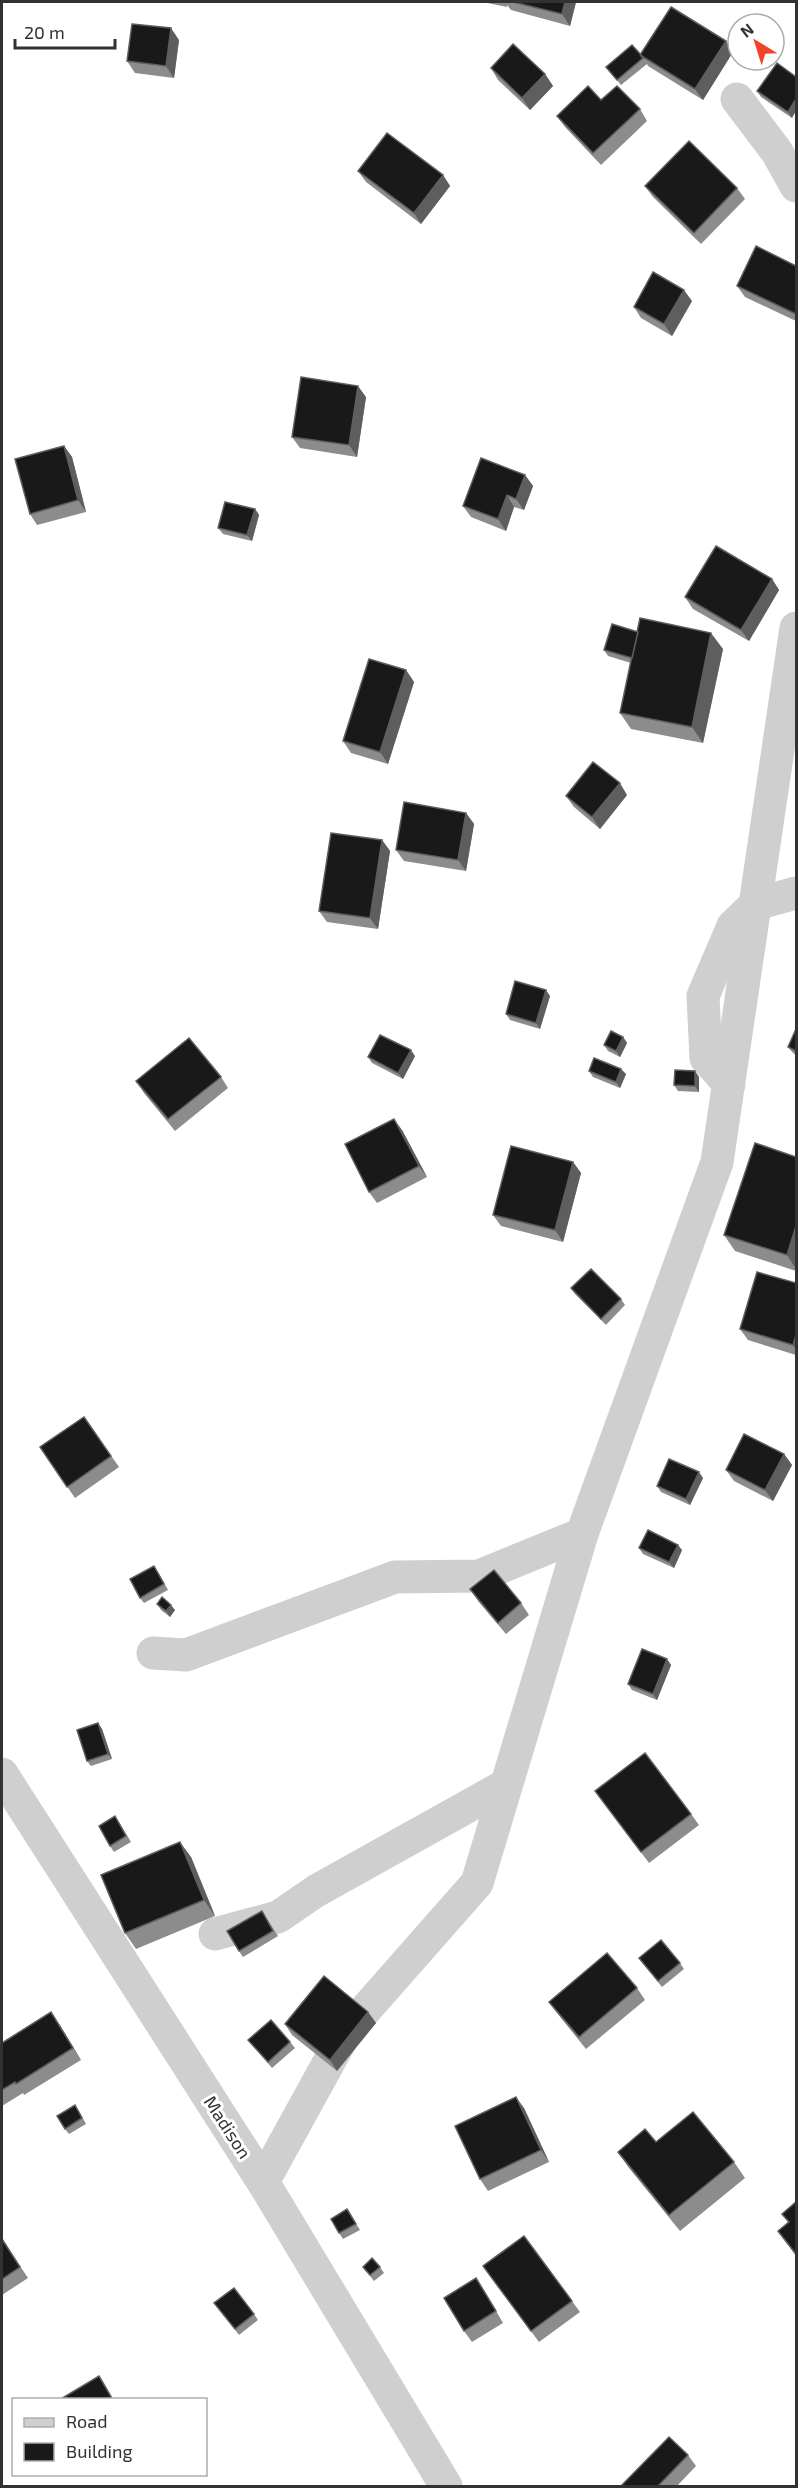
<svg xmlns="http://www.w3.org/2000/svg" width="798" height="2488" font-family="'Exo 2',sans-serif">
<rect width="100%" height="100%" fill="#fff"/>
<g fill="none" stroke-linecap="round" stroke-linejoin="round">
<g stroke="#cfcfcf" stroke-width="33">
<polyline points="737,99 777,152 796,186"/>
<polyline points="729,1084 706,1058 703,996 733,926 756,904 796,893"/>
<polyline points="153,1653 186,1655 395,1577 479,1576 582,1534"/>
<polyline points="215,1934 278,1917 316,1891 506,1785"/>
<polyline points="263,2182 345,2033 477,1883 582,1534 717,1162 796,628"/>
</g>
<polyline stroke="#cfcfcf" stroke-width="33" points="2,1774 263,2182 446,2486"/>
</g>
<g fill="#8c8c8c">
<polygon points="483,2 576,2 570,26 511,10 507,5 507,7"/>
<polygon points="179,40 174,78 135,73 127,61"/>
<polygon points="726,41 733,52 703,100 648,66 647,64 621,85 606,67 641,54"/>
<polygon points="491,68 545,74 553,86 530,110 498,80"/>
<polygon points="796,77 792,118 761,97 757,91"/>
<polygon points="601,100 640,109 647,121 601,165 565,127 557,116"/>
<polygon points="358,171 443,175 450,186 421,224 366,182"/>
<polygon points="645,186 737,188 745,199 701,244 653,197"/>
<polygon points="796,266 796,321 745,297 737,286"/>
<polygon points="692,301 672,336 641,318 634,307"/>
<polygon points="366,397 357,457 300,448 292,437"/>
<polygon points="64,446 72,457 86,512 37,525 30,514"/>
<polygon points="525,475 533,486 524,510 514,507 506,531 471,517 463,506"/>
<polygon points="255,509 259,515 252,541 223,534 218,528"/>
<polygon points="772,579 779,590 749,641 693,609 685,597"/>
<polygon points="638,632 723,649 703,743 631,729 620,713 631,663 608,656 604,650"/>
<polygon points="406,670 414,682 388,764 351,753 343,741"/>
<polygon points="627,795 600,829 574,807 566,796"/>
<polygon points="466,813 474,824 466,871 404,861 396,850"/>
<polygon points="382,840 390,851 378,929 327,922 319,911"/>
<polygon points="550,996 540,1029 510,1020 506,1014"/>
<polygon points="796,1029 796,1055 793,1053 788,1047"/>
<polygon points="623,1037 627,1043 620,1057 608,1051 604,1045"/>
<polygon points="415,1056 403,1079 372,1063 368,1057"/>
<polygon points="589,1071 626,1074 620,1088 593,1077"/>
<polygon points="695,1071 699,1077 699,1092 678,1091 674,1085"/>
<polygon points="221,1077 228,1088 175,1131 144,1093 136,1081"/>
<polygon points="402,1130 427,1177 377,1203 369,1192"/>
<polygon points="796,1157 796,1271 735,1251 724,1235"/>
<polygon points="573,1162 581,1173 563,1242 501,1226 493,1215"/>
<polygon points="796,1283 796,1355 748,1340 740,1329"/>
<polygon points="571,1288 621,1299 625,1305 606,1325 575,1294"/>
<polygon points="84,1417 119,1467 75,1498 40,1447"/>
<polygon points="784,1454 792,1465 773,1501 734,1481 726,1470"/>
<polygon points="703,1478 690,1505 661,1492 657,1486"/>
<polygon points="639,1548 682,1550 674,1568 643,1554"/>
<polygon points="158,1572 168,1590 144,1603 140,1598"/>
<polygon points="470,1589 521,1603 529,1615 506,1634 478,1601"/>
<polygon points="157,1604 175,1610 170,1617 161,1610"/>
<polygon points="667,1659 671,1665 657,1700 632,1690 628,1684"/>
<polygon points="98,1723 102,1729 112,1759 91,1766 87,1761"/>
<polygon points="595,1791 691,1814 699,1825 649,1863"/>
<polygon points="119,1822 131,1842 114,1852 110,1846"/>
<polygon points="191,1857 215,1916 136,1949 125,1933"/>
<polygon points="262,1911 278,1936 243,1957 239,1951"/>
<polygon points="639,1958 680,1963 684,1969 662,1987"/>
<polygon points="637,1988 645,2000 586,2049 557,2013 549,2002"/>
<polygon points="368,2012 376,2023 337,2071 292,2035 285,2024"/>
<polygon points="59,2024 81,2060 24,2095 23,2093 2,2106 2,2043"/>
<polygon points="248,2040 290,2042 295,2048 272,2068"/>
<polygon points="524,2108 549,2162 488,2191 480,2179"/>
<polygon points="79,2111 86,2124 69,2134 65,2129"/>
<polygon points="656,2142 734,2162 745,2178 680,2231 629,2168 618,2152"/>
<polygon points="796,2202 796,2256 778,2231 788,2222 782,2214"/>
<polygon points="347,2209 360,2230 343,2239 339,2233"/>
<polygon points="524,2236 580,2312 539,2342 483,2266"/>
<polygon points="2,2239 28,2278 2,2295"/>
<polygon points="363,2267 380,2267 384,2273 374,2281"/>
<polygon points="484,2290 503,2323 472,2342 464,2331"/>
<polygon points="219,2309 254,2314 258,2320 239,2335"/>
<polygon points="688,2455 696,2466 676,2487 620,2487"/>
</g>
<g fill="#5e5e5e">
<polygon points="565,2 576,2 570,26 562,14"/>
<polygon points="171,28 179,40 174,78 166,66"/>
<polygon points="726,41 733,52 703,100 695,89"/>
<polygon points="545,74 553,86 530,110 522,98"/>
<polygon points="796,99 796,111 792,118 788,112"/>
<polygon points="443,175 450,186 421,224 414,213"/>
<polygon points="684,290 692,301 672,336 664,324"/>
<polygon points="358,386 366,397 357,457 349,445"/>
<polygon points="64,446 72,457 86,512 78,500"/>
<polygon points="525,475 533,486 524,510 516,499"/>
<polygon points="507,495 514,507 506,531 498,519"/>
<polygon points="255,509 259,515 252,541 247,535"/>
<polygon points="772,579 779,590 749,641 741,630"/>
<polygon points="711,633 723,649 703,743 692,727"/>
<polygon points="406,670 414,682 388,764 380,752"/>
<polygon points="620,783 627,795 600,829 592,817"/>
<polygon points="466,813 474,824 466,871 458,860"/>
<polygon points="382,840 390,851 378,929 370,918"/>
<polygon points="546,990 550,996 540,1029 536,1023"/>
<polygon points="623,1037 627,1043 620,1057 616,1051"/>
<polygon points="411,1050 415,1056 403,1079 398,1073"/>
<polygon points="621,1069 626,1074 620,1088 616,1082"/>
<polygon points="695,1071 699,1077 699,1092 695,1086"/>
<polygon points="394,1119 402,1130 427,1177 419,1166"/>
<polygon points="573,1162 581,1173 563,1242 555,1230"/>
<polygon points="796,1226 796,1269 787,1255"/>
<polygon points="796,1335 796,1350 793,1345"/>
<polygon points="784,1454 792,1465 773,1501 765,1490"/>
<polygon points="699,1472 703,1478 690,1505 686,1499"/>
<polygon points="678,1545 682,1550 674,1568 669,1562"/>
<polygon points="171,1605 175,1610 170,1617 166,1611"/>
<polygon points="667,1659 671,1665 657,1700 653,1694"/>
<polygon points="98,1723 102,1729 112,1759 108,1754"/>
<polygon points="180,1842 191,1857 215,1916 204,1900"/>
<polygon points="51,2012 59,2024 81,2060 73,2048"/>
<polygon points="368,2012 376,2023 337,2071 330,2060"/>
<polygon points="516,2097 524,2108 549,2162 541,2150"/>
</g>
<g fill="#191919" stroke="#5e5e5e" stroke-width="1.5">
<polygon points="513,2 565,2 562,14"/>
<polygon points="671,7 726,41 695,89 640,55"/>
<polygon points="132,24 171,28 166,66 127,61"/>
<polygon points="513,44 545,74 522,98 491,68"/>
<polygon points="632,45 642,56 640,55 643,58 617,80 606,67"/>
<polygon points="777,63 796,77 796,99 788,112 757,91"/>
<polygon points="588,86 601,100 617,86 640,109 593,153 557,116"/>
<polygon points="387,133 443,175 414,213 358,171"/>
<polygon points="689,141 737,188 694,233 645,186"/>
<polygon points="756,246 796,266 796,314 737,286"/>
<polygon points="653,272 684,290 664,324 634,307"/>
<polygon points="301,377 358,386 349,445 292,437"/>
<polygon points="64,446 78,500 30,514 15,459"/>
<polygon points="481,458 525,475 516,499 507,495 498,519 463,506"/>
<polygon points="225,502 255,509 247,535 218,528"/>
<polygon points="716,546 772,579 741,630 685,597"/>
<polygon points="640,618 711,633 692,727 620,713"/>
<polygon points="612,624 638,632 632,658 604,650"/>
<polygon points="369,659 406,670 380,752 343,741"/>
<polygon points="593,762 620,783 592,817 566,796"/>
<polygon points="404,802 466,813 458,860 396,850"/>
<polygon points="331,833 382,840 370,918 319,911"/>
<polygon points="515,981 546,990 536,1023 506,1014"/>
<polygon points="796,1029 796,1051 788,1047"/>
<polygon points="611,1031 623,1037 616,1051 604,1045"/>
<polygon points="380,1035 411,1050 398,1073 368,1057"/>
<polygon points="189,1038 221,1077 168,1119 136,1081"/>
<polygon points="594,1058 621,1069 616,1082 589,1071"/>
<polygon points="675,1070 695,1071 695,1086 674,1085"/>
<polygon points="394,1119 419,1166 369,1192 345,1144"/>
<polygon points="755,1143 796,1157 796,1226 787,1255 724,1235"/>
<polygon points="511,1146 573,1162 555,1230 493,1215"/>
<polygon points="591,1269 621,1299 601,1319 571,1288"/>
<polygon points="757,1272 796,1283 796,1335 793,1345 740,1329"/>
<polygon points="84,1417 111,1456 67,1487 40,1447"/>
<polygon points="744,1434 784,1454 765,1490 726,1470"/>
<polygon points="669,1459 699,1472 686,1499 657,1486"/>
<polygon points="648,1530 678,1545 669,1562 639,1548"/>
<polygon points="154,1566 164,1584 140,1598 130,1579"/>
<polygon points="494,1570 521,1603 498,1623 470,1589"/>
<polygon points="162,1597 171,1605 166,1611 157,1604"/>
<polygon points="642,1649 667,1659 653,1694 628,1684"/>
<polygon points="98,1723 108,1754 87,1761 77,1730"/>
<polygon points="645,1753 691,1814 641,1852 595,1791"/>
<polygon points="115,1816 126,1836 110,1846 99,1826"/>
<polygon points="180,1842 204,1900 125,1933 101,1875"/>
<polygon points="262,1911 273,1931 239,1951 227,1931"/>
<polygon points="661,1940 680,1963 658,1981 639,1958"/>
<polygon points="607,1953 637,1988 579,2037 549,2002"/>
<polygon points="324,1976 368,2012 330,2060 285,2024"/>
<polygon points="51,2012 73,2048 16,2084 15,2082 2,2090 2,2043"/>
<polygon points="271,2020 290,2042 268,2062 248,2040"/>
<polygon points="516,2097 541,2150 480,2179 455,2126"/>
<polygon points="75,2105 82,2118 65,2129 57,2116"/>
<polygon points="693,2112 734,2162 669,2215 618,2152 645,2129 656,2142"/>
<polygon points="796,2202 796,2254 778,2231 789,2222 782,2214"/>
<polygon points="347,2209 356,2224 339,2233 331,2219"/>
<polygon points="524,2236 572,2301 531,2331 483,2266"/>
<polygon points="2,2239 20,2267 2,2279"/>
<polygon points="372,2258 380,2267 370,2275 363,2267"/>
<polygon points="476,2278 496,2311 464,2331 444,2298"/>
<polygon points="234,2288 254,2314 235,2329 214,2303"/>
<polygon points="99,2376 113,2400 59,2400"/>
<polygon points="669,2437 688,2455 657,2487 620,2487"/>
</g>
<g text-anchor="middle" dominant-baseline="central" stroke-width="6" stroke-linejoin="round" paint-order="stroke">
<g font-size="18" fill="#323232" stroke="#fff">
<text transform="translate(228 2127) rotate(57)">Madison</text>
</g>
</g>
<rect width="798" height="2488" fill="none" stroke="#323232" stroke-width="6"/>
<rect x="12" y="2398" width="195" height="78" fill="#ffffff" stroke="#adadad" stroke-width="1.5"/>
<rect x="24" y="2418" width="30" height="9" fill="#cfcfcf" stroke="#adadad" stroke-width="1.5"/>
<text x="66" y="2428" font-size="18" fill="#323232">Road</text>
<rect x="24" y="2443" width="30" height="18" fill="#191919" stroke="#adadad" stroke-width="1.5"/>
<text x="66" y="2458" font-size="18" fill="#323232">Building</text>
<g transform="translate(756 42) rotate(322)"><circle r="28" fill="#ffffff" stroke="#adadad" stroke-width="1.5"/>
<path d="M0-4.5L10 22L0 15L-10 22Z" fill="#f2442b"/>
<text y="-9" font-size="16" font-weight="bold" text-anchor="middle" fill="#323232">N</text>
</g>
<path d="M15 39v9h100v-9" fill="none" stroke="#323232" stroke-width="3"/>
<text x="24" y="39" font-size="18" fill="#323232" stroke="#ffffff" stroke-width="4.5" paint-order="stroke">20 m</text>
</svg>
